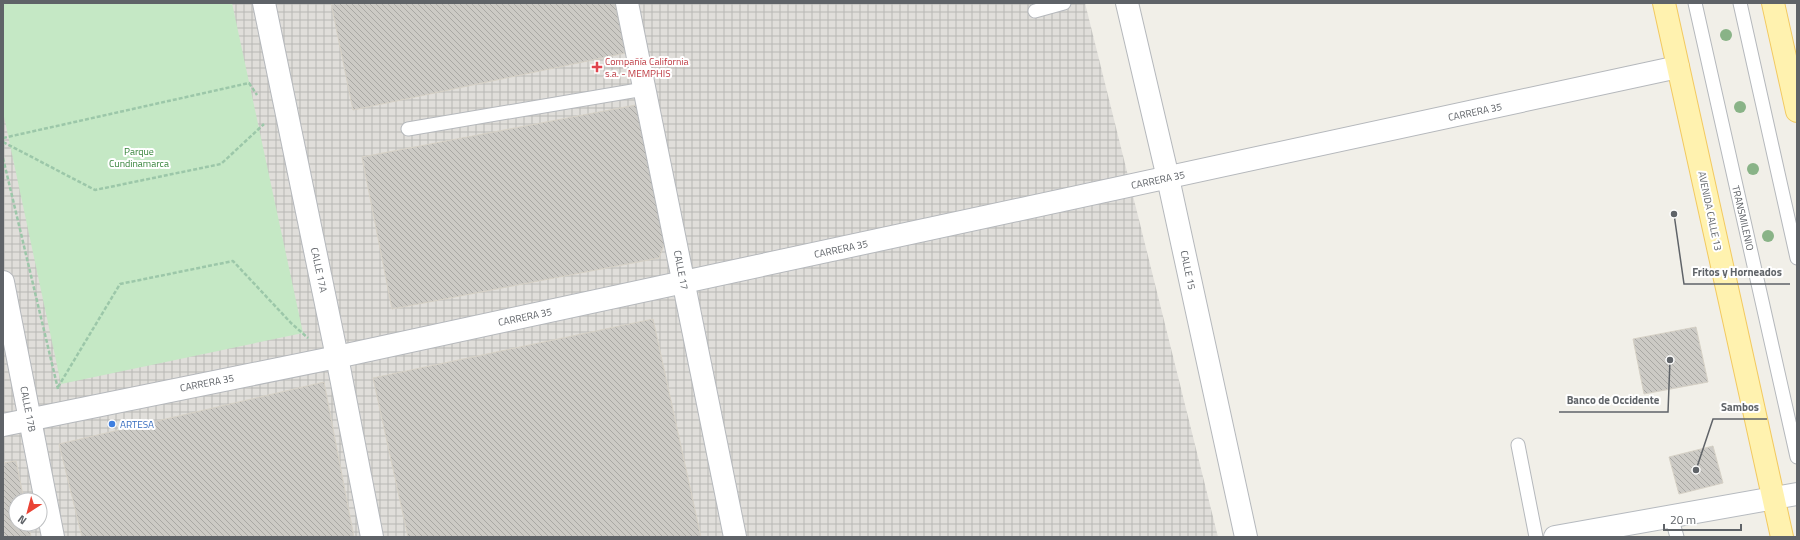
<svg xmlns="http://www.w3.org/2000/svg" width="1800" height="540" font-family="'Titillium Web',sans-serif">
<defs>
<pattern id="industrial-grid" width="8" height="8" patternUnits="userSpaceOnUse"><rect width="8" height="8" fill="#e0deda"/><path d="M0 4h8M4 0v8" fill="none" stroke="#b9b8b5"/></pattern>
<pattern id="building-back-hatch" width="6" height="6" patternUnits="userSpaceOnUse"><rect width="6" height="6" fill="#cccac5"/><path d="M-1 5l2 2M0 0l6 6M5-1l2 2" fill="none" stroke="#a9a8a4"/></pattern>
</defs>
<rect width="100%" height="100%" fill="#f1efe8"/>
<path fill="url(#industrial-grid)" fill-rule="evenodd" d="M32 3H1085L1218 537H3V9ZM16 500H40V524H16Z"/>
<polygon fill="#c5e8c5" points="3,3 232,3 303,333 61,384 3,112"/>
<g fill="url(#building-back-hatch)" stroke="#d6d1c6">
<polygon points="331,3 615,3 626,53 353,110"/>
<polygon points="641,104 667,237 659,258 392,309 362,157"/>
<polygon points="653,319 701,537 408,537 373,378"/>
<polygon points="1696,327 1708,382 1644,394 1633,339"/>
<polygon points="324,382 354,537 82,537 59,444"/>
<polygon points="1713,446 1723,483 1679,494 1669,457"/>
<polygon points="16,461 24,500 16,500 16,524 29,524 31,537 3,537 3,463"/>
</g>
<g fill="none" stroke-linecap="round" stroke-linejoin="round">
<defs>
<g id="service">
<polyline points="1695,3 1797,457"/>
<polyline points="1740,3 1797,258"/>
<polyline points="1035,11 1064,3"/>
<polyline points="408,129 644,89"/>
<polyline points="1518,445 1536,537"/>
<polyline points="1671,516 1677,537"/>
</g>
<g id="minor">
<polyline points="264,3 337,357 372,537"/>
<polyline points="1127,3 1168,178 1246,537"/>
<polyline points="3,282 53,537"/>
<polyline points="3,425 337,357 1678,67"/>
</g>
<polyline id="tertiary" points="627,3 735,537"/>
<polyline id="secondary" points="1555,537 1797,494"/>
<g id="primary">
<polyline points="1664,3 1782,537"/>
<polyline points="1773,3 1797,111"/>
</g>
</defs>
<use href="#service" stroke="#b5b8bc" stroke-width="15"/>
<use href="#minor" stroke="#b5b8bc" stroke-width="24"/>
<use href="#tertiary" stroke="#b5b8bc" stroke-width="24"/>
<use href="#secondary" stroke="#b6babf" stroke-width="24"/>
<use href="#primary" stroke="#f2c960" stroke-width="24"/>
<g stroke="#9cc7a9" stroke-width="2.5" stroke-dasharray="4 2" stroke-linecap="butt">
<polyline points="3,138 249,83 257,95"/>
<polyline points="3,142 95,190 221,164 264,124"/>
<polyline points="3,158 58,389"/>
<polyline points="58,387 120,284 233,261 291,323 308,338"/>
</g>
<use href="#service" stroke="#fff" stroke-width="13"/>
<use href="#minor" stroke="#fff" stroke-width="22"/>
<use href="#tertiary" stroke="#fff" stroke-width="22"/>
<use href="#secondary" stroke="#fff" stroke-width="22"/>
<use href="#primary" stroke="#fff2af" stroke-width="22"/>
</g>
<g fill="#89b387">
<circle cx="1726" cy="35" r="6"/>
<circle cx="1740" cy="107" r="6"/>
<circle cx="1753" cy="169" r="6"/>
<circle cx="1768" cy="236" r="6"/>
</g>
<path fill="#e0444e" stroke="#fff" stroke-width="1.5" d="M595 61h4v4h4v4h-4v4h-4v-4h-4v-4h4z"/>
<circle fill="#3f7fe0" stroke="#fff" stroke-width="1.5" cx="112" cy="424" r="4"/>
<g text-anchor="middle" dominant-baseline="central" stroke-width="4" stroke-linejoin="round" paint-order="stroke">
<g font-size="10" fill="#be3a42" stroke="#fff" text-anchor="start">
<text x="605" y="61">Compañía California<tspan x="605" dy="12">s.a. - MEMPHIS</tspan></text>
</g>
<g font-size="10" fill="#5f6368" stroke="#fff">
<text transform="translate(1475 112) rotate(-12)">CARRERA 35</text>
<text transform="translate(1158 180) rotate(-12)">CARRERA 35</text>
<text transform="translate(1710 211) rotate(78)">AVENIDA CALLE 13</text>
<text transform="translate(1743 218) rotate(77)">TRANSMILENIO</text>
<text transform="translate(841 249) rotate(-12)">CARRERA 35</text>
<text transform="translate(319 270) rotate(78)">CALLE 17A</text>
<text transform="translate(681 270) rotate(79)">CALLE 17</text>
<text transform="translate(1188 270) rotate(78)">CALLE 15</text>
<text transform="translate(525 317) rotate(-12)">CARRERA 35</text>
<text transform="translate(207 383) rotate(-11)">CARRERA 35</text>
<text transform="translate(28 409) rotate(79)">CALLE 17B</text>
</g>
<g font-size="10" fill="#348238" stroke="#fff">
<text x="139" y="151">Parque<tspan x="139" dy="12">Cundinamarca</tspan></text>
</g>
<g font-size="10" fill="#366cbe" stroke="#fff" text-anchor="start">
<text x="120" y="424">ARTESA</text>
</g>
</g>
<path fill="none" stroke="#5f6368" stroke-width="1.5" d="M1674 214L1684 284H1790M1670 360L1668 412H1559M1696 470L1713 419H1767"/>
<g fill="#5f6368" stroke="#fff" stroke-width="1.5">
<circle cx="1674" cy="214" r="4"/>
<circle cx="1670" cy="360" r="4"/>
<circle cx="1696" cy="470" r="4"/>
</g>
<g font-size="11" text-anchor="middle" font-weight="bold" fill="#5f6368" stroke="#fff" stroke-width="4" stroke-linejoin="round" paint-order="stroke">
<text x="1737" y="276">Fritos y Horneados</text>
<text x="1613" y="404">Banco de Occidente</text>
<text x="1740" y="411">Sambos</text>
</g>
<rect width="1800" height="540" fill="none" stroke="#5f6368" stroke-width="8"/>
<g transform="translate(28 512) rotate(216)"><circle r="19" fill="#ffffff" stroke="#bfc1c3"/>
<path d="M0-3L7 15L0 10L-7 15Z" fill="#ea4335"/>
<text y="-6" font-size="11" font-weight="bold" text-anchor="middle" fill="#5f6368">N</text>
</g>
<path d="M1664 524v6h77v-6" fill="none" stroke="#5f6368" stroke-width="2"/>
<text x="1670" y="524" font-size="12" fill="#5f6368" stroke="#ffffff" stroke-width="3" paint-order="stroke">20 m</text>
</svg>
